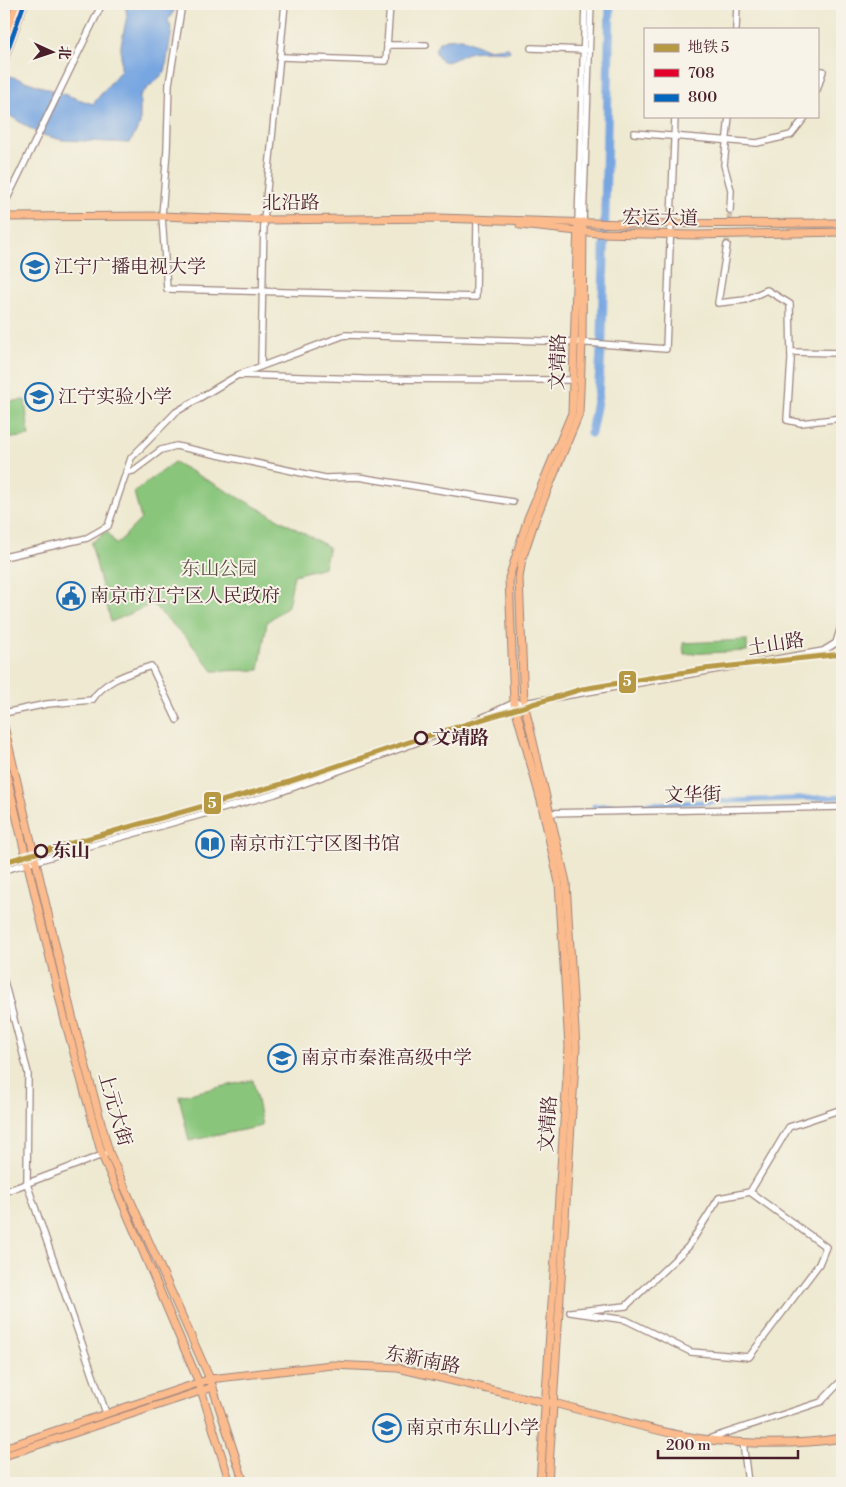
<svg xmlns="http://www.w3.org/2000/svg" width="846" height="1487" font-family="'Libre Bodoni','Noto Serif SC',serif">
<rect width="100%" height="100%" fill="#f7f3e8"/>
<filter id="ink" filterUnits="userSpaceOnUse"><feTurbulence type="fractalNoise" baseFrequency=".02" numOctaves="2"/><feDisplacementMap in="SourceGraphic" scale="10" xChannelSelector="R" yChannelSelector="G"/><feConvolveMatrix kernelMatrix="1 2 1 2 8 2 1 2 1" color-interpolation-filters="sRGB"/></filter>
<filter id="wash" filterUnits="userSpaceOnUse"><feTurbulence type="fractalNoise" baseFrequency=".0096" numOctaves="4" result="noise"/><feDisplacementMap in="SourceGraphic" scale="20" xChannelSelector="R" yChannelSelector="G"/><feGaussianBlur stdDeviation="1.12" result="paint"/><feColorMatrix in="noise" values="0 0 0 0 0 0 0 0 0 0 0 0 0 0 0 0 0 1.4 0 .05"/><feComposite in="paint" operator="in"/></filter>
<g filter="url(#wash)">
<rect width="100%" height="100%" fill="#eee9d0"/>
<g fill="#89c67c" stroke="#6a7254">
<polygon points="25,400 29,436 4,439 4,402"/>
<polygon points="174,462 329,547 324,567 294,575 288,606 267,622 259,670 213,671 189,641 152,604 111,622 91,543 107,531 116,545 141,519 134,492"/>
<polygon points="747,640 747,651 684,654 683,643"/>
<polygon points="253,1080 262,1126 189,1141 179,1096"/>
</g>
<g fill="#77a6e1" stroke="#606286">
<polygon points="125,4 176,4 176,8 168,20 172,30 165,72 140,95 140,124 130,143 62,140 39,134 4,112 4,83 7,75 93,104 121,70 121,45 127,16"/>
<path d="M462 38 487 49 508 47 510 50 509 52C500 51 475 50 468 53 455 57 442 72 435 50L439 42 447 39Z"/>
</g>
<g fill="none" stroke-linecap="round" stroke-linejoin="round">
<polyline stroke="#77a6e1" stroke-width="5" points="594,806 842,797"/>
<polyline stroke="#77a6e1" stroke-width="9" points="591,433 598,396 602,337 610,4"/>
</g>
</g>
<g filter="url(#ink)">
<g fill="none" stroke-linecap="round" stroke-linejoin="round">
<polyline stroke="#cdc1af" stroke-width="5.5" stroke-dasharray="5.5 3" stroke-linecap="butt" points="727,245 730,210"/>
<defs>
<g id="minor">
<polyline points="182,4 169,84 167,150 162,216 167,289 476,297 477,220"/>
<polyline points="736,29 737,4"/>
<polyline points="387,45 426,45"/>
<polyline points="531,48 585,50"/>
<polyline points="281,57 386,61 390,4"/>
<polyline points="817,71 823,71 817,90"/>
<polyline points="729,116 724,165 731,190 730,210"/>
<polyline points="634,133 757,143 791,135 806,116"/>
<polyline points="4,205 102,4"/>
<polyline points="578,222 585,4"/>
<polyline points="583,222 591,4"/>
<polyline points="727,245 718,303 745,300 767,290 790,304 791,360 787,420 801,423 842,418"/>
<polyline points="791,352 842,353"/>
<polyline points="261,364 264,220 285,4"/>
<polyline points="238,375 345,335 575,342 666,349 675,116"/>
<polyline points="126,472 133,471 161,450 176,446 325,478 358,477 513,502"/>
<polyline points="4,557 87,538 108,526 131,458 176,412 238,375 364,379 574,380"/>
<path d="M4 713 47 704 92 700C106 679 128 674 151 666L177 720"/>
<polyline points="545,813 842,807"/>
<polyline points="4,870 275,794 473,722 514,703 524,703 823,651 836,643 842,623"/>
<polyline points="4,981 28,1073 27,1184 106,1413"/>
<polyline points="4,1192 105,1154"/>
<polyline points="750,1192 826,1247 819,1264 749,1357 691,1352 626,1320 570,1312 626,1306 688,1247 719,1198 750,1192 789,1127 842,1109"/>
<polyline points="711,1438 821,1402 842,1380"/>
<polyline points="743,1442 748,1483"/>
</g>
<g id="major">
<polyline points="4,39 17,4"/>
<polyline points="4,60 24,4"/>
<polyline points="4,217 162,216 264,220 439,218 623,224 842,223"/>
<polyline points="520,225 597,233 696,235 842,232"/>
<polyline points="4,726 72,1016 109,1152 210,1379 244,1483"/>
<polyline points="4,764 64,1017 102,1155 199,1383 230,1483"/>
<path d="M4 1448 210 1379 332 1365 398 1368 547 1403H554C595 1414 637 1426 679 1435 726 1445 795 1446 842 1438"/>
<polyline points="4,1456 213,1387"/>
<polyline points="540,1483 569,1047 559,883 541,801 514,703 509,578 528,518 572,413 578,222"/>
<polyline points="548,1483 576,1047 566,882 524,703 519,578 522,559 535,520 579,414 582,342 583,222"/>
</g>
</defs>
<use href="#minor" stroke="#9c847e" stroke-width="8"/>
<use href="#major" stroke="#9c847e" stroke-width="9"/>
<use href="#minor" stroke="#fff" stroke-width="5.5"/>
<use href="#major" stroke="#fbbb8d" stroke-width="7"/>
<defs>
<polyline id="bus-1" points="4,60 24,4"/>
<polyline id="bus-2" points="4,60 24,4"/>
</defs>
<use href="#bus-1" stroke="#f7f3e8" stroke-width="8"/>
<use href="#bus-2" stroke="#f7f3e8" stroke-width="8"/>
<use href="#bus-1" stroke="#e4002b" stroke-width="4"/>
<use href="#bus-2" stroke="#0065bd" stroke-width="4"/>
<defs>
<polyline id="metro-1" points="4,862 289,782 421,738 582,689 704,669 842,654"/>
</defs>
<use href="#metro-1" stroke="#f7f3e8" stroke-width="9"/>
<use href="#metro-1" stroke="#b79944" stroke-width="5"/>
</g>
</g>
<defs>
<symbol id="university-ring" viewBox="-11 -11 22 22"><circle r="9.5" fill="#f7f3e8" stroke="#1f6fb2" stroke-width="1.5"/><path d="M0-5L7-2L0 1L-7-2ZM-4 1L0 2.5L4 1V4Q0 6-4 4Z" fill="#1f6fb2"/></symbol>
<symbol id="school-ring" viewBox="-11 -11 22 22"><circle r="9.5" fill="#f7f3e8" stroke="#1f6fb2" stroke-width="1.5"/><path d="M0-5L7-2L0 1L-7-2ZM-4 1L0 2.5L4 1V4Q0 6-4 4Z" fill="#1f6fb2"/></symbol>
<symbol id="civic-ring" viewBox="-11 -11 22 22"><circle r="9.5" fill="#f7f3e8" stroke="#1f6fb2" stroke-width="1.5"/><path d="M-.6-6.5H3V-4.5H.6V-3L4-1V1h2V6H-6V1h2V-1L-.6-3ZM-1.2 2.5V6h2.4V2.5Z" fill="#1f6fb2"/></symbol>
<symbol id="library-ring" viewBox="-11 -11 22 22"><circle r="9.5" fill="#f7f3e8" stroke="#1f6fb2" stroke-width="1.5"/><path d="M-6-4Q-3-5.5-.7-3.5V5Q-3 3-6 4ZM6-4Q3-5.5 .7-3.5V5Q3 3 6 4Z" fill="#1f6fb2"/></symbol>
</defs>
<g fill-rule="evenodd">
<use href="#university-ring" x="19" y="251" width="32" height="32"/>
<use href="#school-ring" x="23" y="381" width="32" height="32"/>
<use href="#civic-ring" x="55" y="580" width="32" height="32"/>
<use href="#library-ring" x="194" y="828" width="32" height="32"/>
<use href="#school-ring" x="266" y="1042" width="32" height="32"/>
<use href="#school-ring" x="371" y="1412" width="32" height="32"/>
</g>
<g fill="#f7f3e8" stroke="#4a1f2b" stroke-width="2.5">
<circle cx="421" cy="738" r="6"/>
<circle cx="41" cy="851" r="6"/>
</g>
<g text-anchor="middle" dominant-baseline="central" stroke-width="4" stroke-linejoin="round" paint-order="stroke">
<g font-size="19" fill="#4a1f2b" stroke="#f7f3e8">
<text x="291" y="203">北沿路</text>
<text transform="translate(660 218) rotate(1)">宏运大道</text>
<text transform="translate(558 362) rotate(-88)">文靖路</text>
<text transform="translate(776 644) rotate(-9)">土山路</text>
<text transform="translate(693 795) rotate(-1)">文华街</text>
<text transform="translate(115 1109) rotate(74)">上元大街</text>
<text transform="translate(548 1124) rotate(-86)">文靖路</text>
<text transform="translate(423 1360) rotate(11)">东新南路</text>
</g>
<g font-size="19" fill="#4a1f2b" stroke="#f7f3e8" text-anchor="start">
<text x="54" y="267">江宁广播电视大学</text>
<text x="58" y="397">江宁实验小学</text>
<text x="90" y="596">南京市江宁区人民政府</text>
<text x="229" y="844">南京市江宁区图书馆</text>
<text x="301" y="1058">南京市秦淮高级中学</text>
<text x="406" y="1428">南京市东山小学</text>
</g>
<g font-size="19" fill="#5d5143" stroke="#f7f3e8">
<text x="219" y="569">东山公园</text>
</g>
<g font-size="19" font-weight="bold" fill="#4a1f2b" stroke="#f7f3e8" text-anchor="start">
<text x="432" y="738">文靖路</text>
<text x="52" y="851">东山</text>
</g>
</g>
<g stroke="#f7f3e8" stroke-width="2">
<rect x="618" y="670" width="19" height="24" rx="5" fill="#b79944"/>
<rect x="203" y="791" width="19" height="24" rx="5" fill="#b79944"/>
</g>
<g font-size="14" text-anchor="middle" font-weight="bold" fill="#fff">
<text x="627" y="686">5</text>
<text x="212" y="808">5</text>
</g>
<rect width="846" height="1487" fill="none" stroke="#f7f3e8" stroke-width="20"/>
<rect x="644" y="28" width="175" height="90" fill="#f7f3e8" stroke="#b29e9c"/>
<rect x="654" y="44" width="25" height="8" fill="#b79944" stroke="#b29e9c"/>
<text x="688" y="52" font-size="15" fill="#4a1f2b">地铁 5</text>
<rect x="654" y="69" width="25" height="8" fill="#e4002b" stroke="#b29e9c"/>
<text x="688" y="78" font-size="15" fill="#4a1f2b">708</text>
<rect x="654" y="94" width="25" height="8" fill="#0065bd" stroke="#b29e9c"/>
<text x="688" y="102" font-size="15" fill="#4a1f2b">800</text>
<g transform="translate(52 52) rotate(93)" stroke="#f7f3e8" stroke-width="4" paint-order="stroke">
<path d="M0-4L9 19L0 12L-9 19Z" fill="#4a1f2b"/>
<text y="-8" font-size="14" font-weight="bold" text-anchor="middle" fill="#4a1f2b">北</text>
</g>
<path d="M658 1450v8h140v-8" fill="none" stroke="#4a1f2b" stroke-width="2.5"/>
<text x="666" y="1450" font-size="15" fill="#4a1f2b" stroke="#f7f3e8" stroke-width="4" paint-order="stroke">200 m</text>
</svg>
